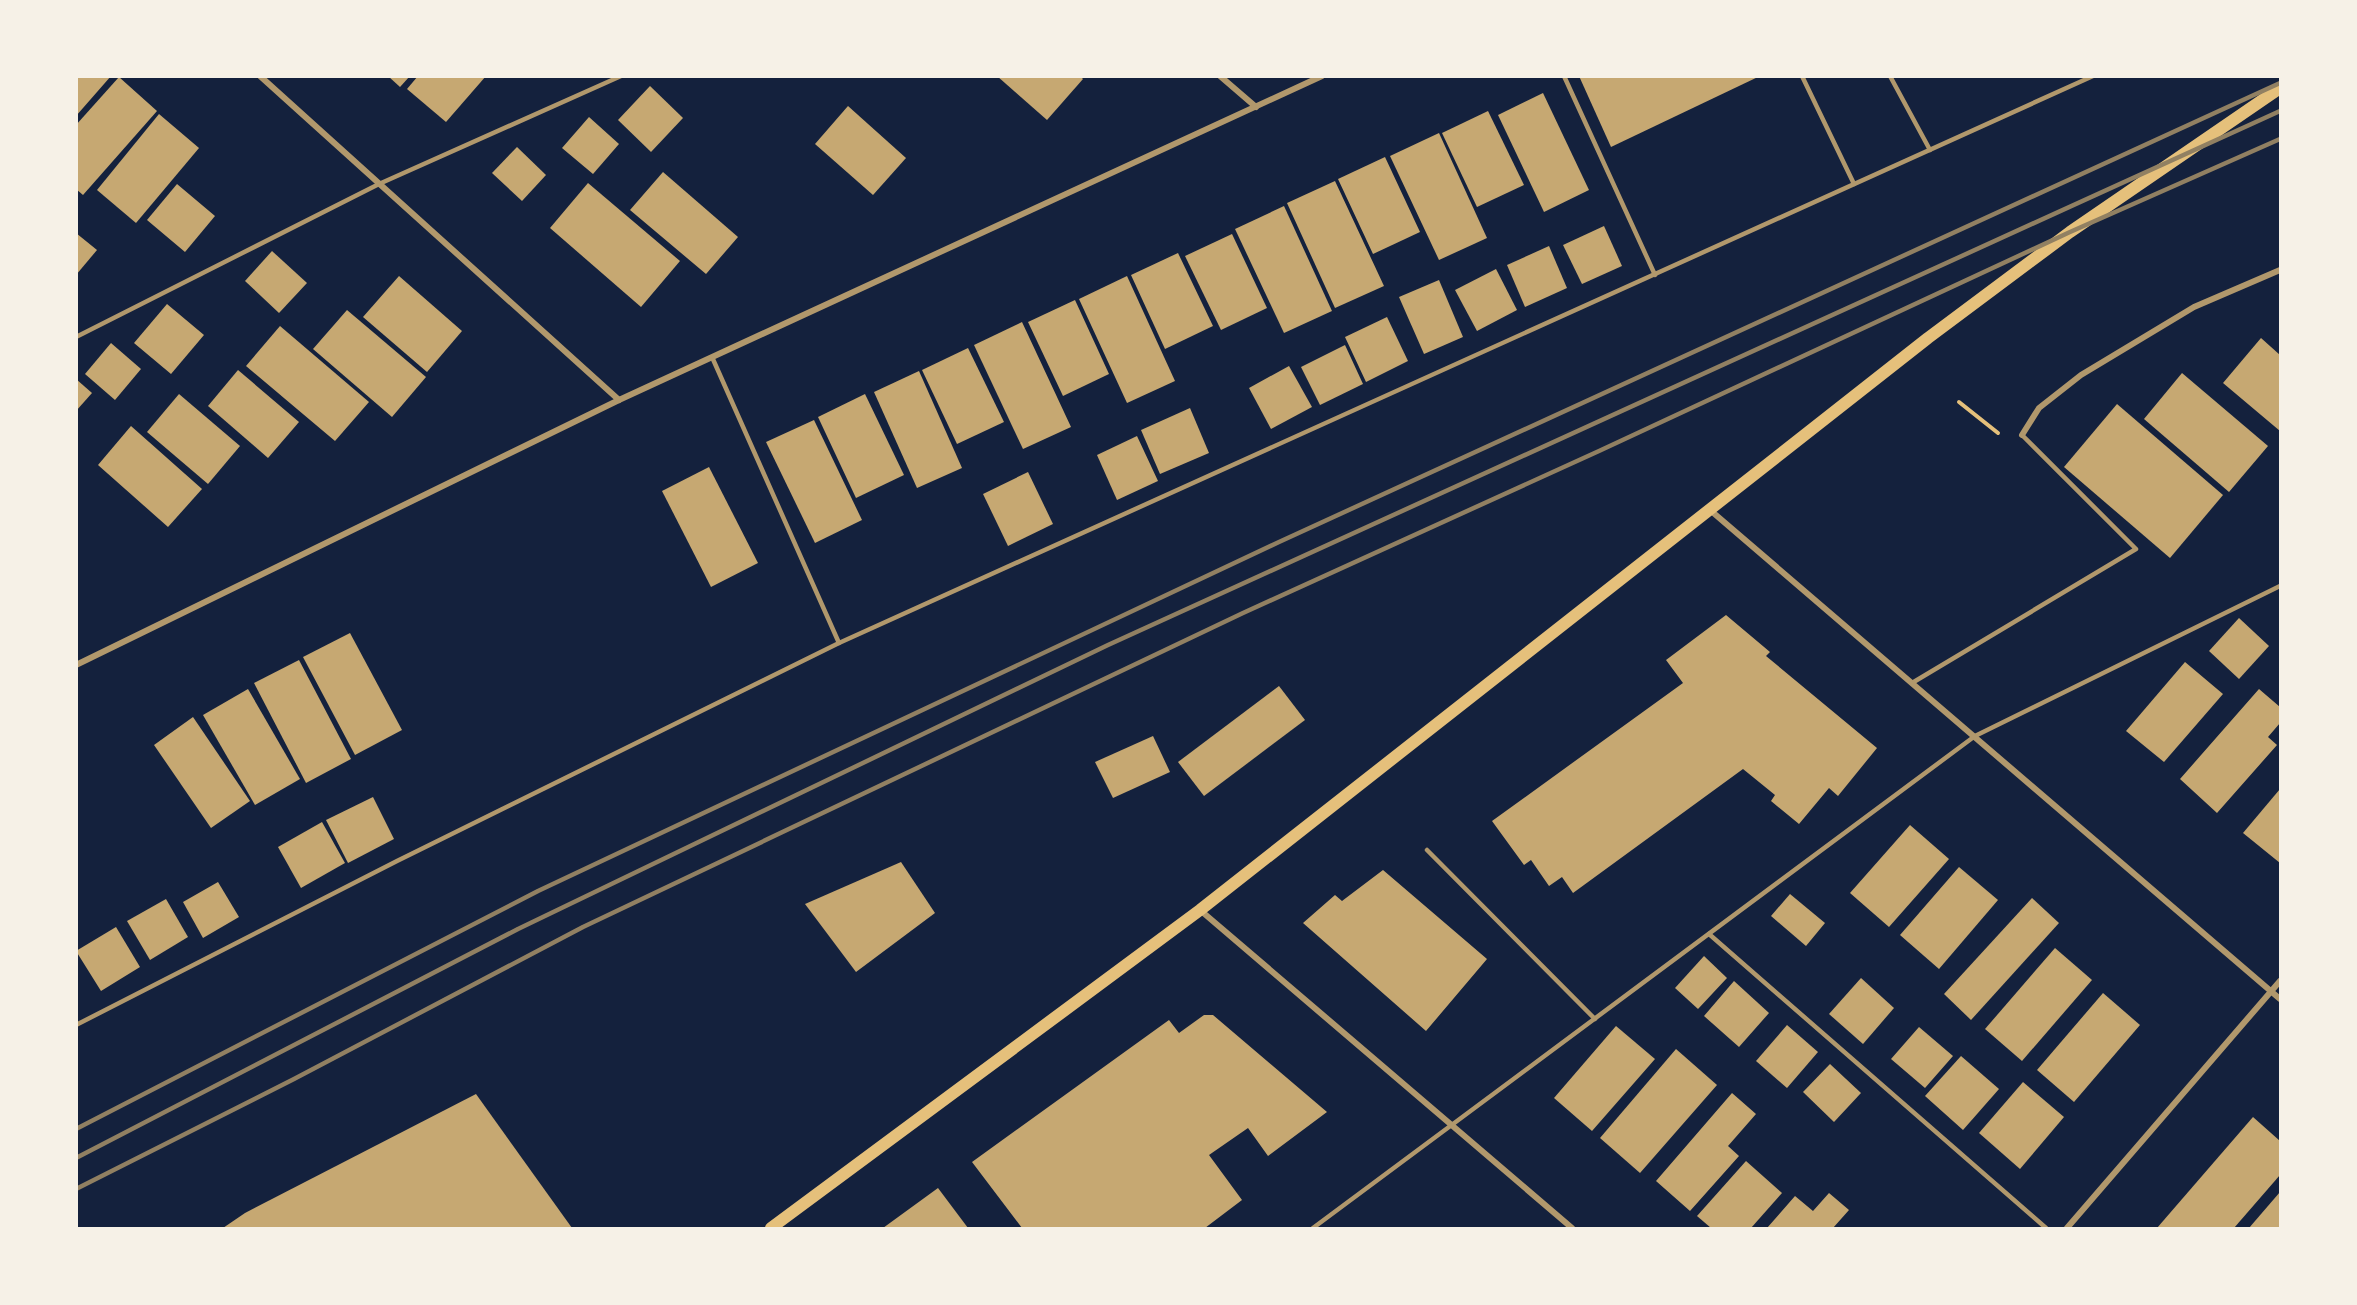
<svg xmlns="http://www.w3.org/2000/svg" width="2357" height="1305" font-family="'Sofia Sans Condensed',sans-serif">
<rect width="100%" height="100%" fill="#14213d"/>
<g fill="#c6a872">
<polygon points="76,76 111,76 76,116"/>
<polygon points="388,76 410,76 400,87"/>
<polygon points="418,76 486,76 446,122 407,89"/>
<polygon points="997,76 1080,76 1083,79 1047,120"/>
<polygon points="1579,76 1760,76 1611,147"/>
<polygon points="119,77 157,111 83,195 76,189 76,125"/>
<polygon points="650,86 683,118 651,152 618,120"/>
<polygon points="1543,93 1589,190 1544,212 1498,115"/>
<polygon points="848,106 906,158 873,195 815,144"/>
<polygon points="1488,111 1524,185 1477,207 1442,133"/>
<polygon points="159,114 199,148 136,223 97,190"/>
<polygon points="589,117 619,144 593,174 562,148"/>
<polygon points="1439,133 1487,238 1439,260 1390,156"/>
<polygon points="517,147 546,175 522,201 492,173"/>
<polygon points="1385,157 1420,232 1373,254 1338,179"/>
<polygon points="663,172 738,237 706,274 630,210"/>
<polygon points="1335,181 1384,286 1335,308 1287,203"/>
<polygon points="588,183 680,261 641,307 550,228"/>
<polygon points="177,184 215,216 185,252 147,220"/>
<polygon points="1284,206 1332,311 1284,333 1235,229"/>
<polygon points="1604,226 1622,266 1582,284 1563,245"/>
<polygon points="76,233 97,250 76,275"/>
<polygon points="1232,234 1267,308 1221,330 1185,256"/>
<polygon points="1549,246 1567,288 1525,307 1507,265"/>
<polygon points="272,251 307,283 279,313 245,281"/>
<polygon points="1178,253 1213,326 1165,349 1131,275"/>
<polygon points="1496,269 1517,310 1477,331 1455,290"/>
<polygon points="399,276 462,331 427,372 363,317"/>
<polygon points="1127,276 1175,381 1127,403 1079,299"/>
<polygon points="1439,280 1463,337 1424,354 1399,297"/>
<polygon points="1075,300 1109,374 1063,396 1028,322"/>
<polygon points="167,304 204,335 171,374 134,343"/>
<polygon points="347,310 426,377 392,417 313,349"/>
<polygon points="1387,317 1408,361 1366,382 1345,337"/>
<polygon points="1022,322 1071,427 1023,449 974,345"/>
<polygon points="280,326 369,402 335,441 246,366"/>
<polygon points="2261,338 2280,355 2280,431 2223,383"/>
<polygon points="111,343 141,369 115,400 85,374"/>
<polygon points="1345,345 1363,384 1320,405 1301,367"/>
<polygon points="968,348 1004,422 957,444 922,370"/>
<polygon points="1289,366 1312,407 1271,429 1249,388"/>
<polygon points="238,370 299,422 268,458 208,406"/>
<polygon points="919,371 962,468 917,488 874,392"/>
<polygon points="2182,373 2268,446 2229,492 2144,419"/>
<polygon points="76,379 92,393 76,411"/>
<polygon points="179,394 240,446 208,484 147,432"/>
<polygon points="865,394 904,475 856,498 818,417"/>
<polygon points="2117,404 2223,495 2170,558 2064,467"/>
<polygon points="1190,408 1209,453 1160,474 1141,430"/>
<polygon points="814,420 862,520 815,543 766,442"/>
<polygon points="131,426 202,489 168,527 98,465"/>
<polygon points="1137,436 1158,481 1117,500 1097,455"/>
<polygon points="709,467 758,563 711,587 662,491"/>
<polygon points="1028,472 1053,524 1008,546 983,494"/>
<polygon points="1726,615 1770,652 1766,656 1877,748 1838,796 1829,788 1799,824 1771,801 1775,795 1743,769 1573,893 1562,877 1549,886 1531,860 1524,865 1492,821 1683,683 1666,660"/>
<polygon points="2239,618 2269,646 2239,679 2209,651"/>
<polygon points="350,633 402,730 355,755 303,657"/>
<polygon points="299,660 351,759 306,783 254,683"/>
<polygon points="2185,662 2223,694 2164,762 2126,731"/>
<polygon points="1279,686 1305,720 1204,796 1178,762"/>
<polygon points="248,689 300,779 255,805 203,715"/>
<polygon points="2259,689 2280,707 2280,723 2268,737 2277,745 2217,813 2180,779"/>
<polygon points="193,717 250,801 211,828 154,745"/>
<polygon points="1153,736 1170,772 1113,798 1095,762"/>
<polygon points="2280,789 2280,863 2243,833"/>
<polygon points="373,797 394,839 348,863 326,820"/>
<polygon points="322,822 345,863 301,888 278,847"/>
<polygon points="1910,825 1949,859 1889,927 1850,893"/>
<polygon points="901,862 935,913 856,972 805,904"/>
<polygon points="1959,867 1998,900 1939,969 1900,935"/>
<polygon points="1383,870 1487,959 1426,1031 1303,923 1335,895 1342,901"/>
<polygon points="218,882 239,917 203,938 183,902"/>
<polygon points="1790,894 1825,923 1806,946 1771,916"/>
<polygon points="2032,898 2059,923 1971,1020 1944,994"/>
<polygon points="166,899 188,937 150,960 127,921"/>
<polygon points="116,927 140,967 101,991 76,951"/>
<polygon points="2055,948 2092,980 2022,1061 1985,1029"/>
<polygon points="1704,956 1727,978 1698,1009 1675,988"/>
<polygon points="1861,978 1894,1008 1863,1044 1829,1014"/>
<polygon points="1734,981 1769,1013 1739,1047 1704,1016"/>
<polygon points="2103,993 2140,1025 2074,1102 2037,1070"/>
<polygon points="1204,1015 1213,1015 1327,1112 1268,1156 1248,1128 1209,1155 1242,1200 1205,1228 1022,1228 972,1162 1169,1020 1179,1033"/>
<polygon points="1787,1025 1818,1052 1787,1088 1756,1061"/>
<polygon points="1616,1026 1655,1059 1592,1131 1554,1098"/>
<polygon points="1919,1027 1953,1056 1925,1088 1891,1059"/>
<polygon points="1676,1049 1717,1085 1640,1173 1600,1138"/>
<polygon points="1961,1056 1999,1089 1963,1130 1925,1096"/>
<polygon points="1830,1064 1861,1093 1834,1122 1803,1092"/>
<polygon points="2023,1082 2064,1117 2020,1169 1979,1133"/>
<polygon points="1732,1093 1756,1114 1728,1146 1739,1156 1690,1211 1656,1181"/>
<polygon points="476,1094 572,1228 223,1228 245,1213"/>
<polygon points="2253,1117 2280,1141 2280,1175 2234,1228 2157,1228"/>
<polygon points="1746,1161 1782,1193 1751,1228 1711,1228 1697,1216"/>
<polygon points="938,1188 968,1228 883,1228"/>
<polygon points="2280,1192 2280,1228 2249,1228"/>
<polygon points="1829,1193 1849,1210 1833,1228 1767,1228 1795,1196 1813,1211"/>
</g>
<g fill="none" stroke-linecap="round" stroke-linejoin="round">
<polyline stroke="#e5c07b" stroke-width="4" points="1959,402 1998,433"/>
<g stroke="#b1986c" stroke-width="4.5">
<polyline points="1564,76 1655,275"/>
<polyline points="1802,76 1854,184"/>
<polyline points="1890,76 1930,150"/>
<polyline points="76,337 379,184 621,76"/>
<polyline points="712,357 839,643"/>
<polyline points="1912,683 2136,549 2022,435"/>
<polyline points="1427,850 1595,1019"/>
<polyline points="1709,934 2046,1228"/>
<polyline points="76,1025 397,861 839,643 2093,76"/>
<polyline points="1313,1228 1975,736 2280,586"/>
</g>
<g stroke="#b1986c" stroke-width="6">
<polyline points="260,76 619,400"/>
<polyline points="1220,76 1256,107"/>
<polyline points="2022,435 2039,408 2081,375 2194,307 2280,270"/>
<polyline points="1710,510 2280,999"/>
<polyline points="76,665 619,400 1322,76"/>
<polyline points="1200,910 1572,1228"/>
<polyline points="2067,1228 2280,981"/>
</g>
<polyline stroke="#e5c07b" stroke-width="12" points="771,1228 1200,910 1928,338 2070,232 2280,88"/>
<g stroke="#918062" stroke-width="4.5">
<polyline points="76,1129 538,891 1279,542 2280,83"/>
<polyline points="76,1158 518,929 1108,645 2280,111"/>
<polyline points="76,1189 294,1079 583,927 1243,613 1599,451 2070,232 2280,139"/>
</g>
</g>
<rect width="2357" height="1305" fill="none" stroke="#f6f1e7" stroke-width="156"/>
</svg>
